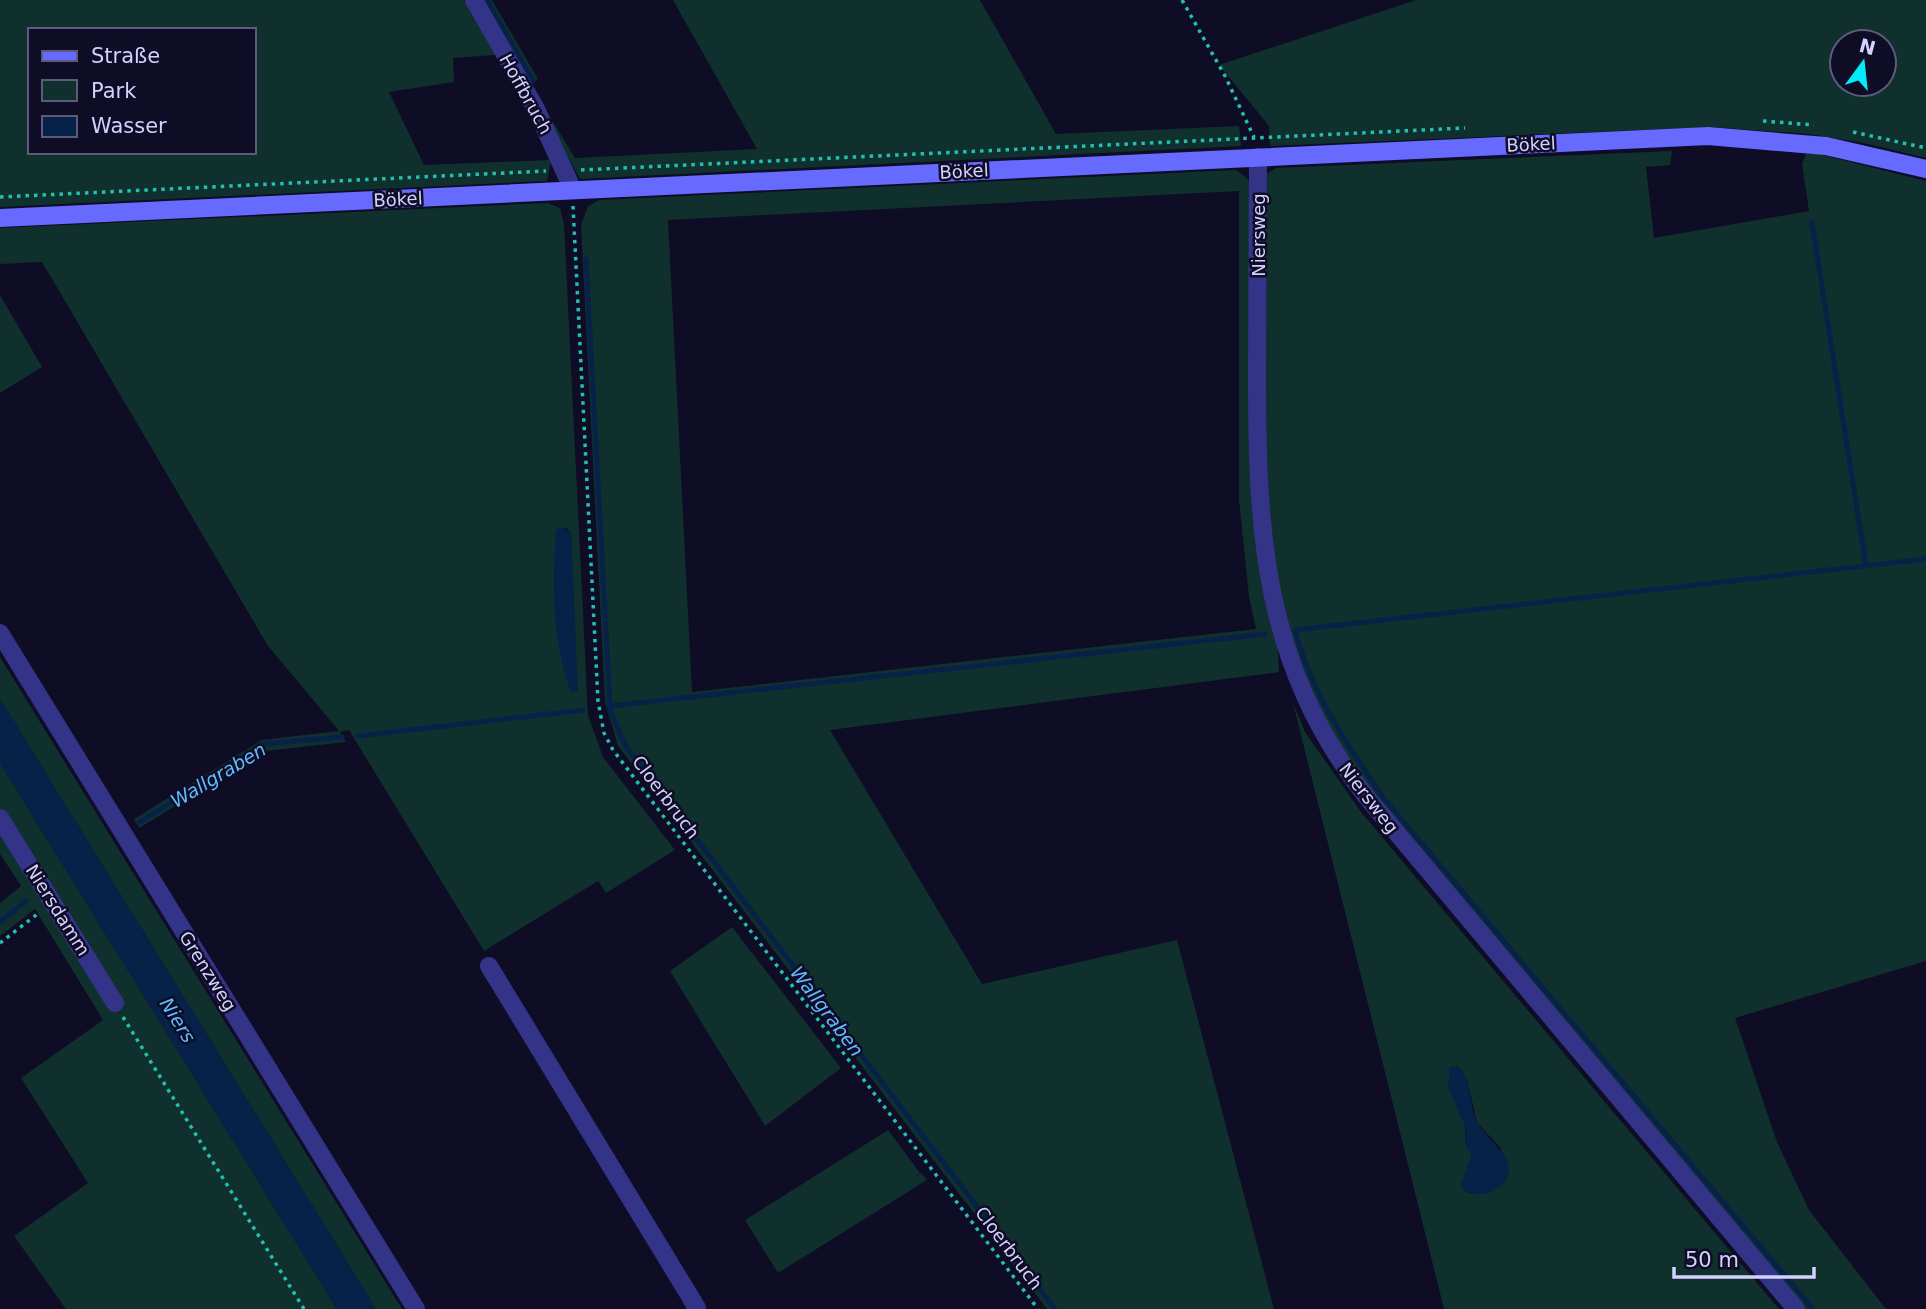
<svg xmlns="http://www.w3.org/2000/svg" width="1926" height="1309" font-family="'DejaVu Sans',sans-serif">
<rect width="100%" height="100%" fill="#0f0c25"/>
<g fill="#0f302d" fill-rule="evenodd">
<path d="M0 0H464L495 55 453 58 454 82 389 92 424 165 551 160 547 181 0 207ZM30 30H254V152H30Z"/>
<polygon points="482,0 492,0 538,79 530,84 575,158 757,149 673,0 980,0 1056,134 1239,126 1241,146 580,179"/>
<path d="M1416 0H1926V158L1864 143 1809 134 1712 127 1270 146 1269 126 1219 65ZM1884 42V84H1842V42Z"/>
<polygon points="1672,151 1670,165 1646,167 1654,238 1809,211 1802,164 1807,151 1926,181 1926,961 1735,1018 1777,1142 1809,1210 1886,1309 1805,1309 1377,799 1324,721 1285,625 1261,477 1265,175 1276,168"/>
<path d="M1236 170 1248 179 1252 191 1279 672 830 730 982 984 1177 940 1274 1309H1047L618 746 605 702 581 225 588 206 599 200ZM1239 191V499L1249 597 1256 629 692 692 668 220Z"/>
<path d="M548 203 560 208 564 224 588 715 603 757 675 850 606 893 598 881 484 951 349 730 340 732 346 742 266 751 139 828 134 819 262 740 339 731 268 646 42 262 0 264V228ZM566 528 571 532 577 692 556 531Z"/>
<polygon points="0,295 42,367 0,393"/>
<polygon points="0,657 402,1309 376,1309 0,699"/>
<path d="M1293 703 1305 732 1361 812 1779 1309H1444ZM1467 1079 1477 1123 1500 1147 1508 1169 1473 1194 1466 1192 1461 1185 1472 1156 1465 1140Z"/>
<polygon points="0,763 337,1309 66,1309 14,1236 88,1183 21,1078 103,1020 35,909 0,936 0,903 21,886 0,854"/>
<polygon points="732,927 841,1068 765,1126 670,971"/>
<polygon points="888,1130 920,1173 913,1178 921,1173 927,1180 778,1273 745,1220"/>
</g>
<g fill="#072249">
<path d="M560 527 571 532 578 692H571C552 641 552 585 556 531Z"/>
<polygon points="0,699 376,1309 337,1309 0,763"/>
<path d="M1458 1066C1473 1080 1468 1104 1477 1122 1485 1140 1530 1164 1497 1189 1488 1195 1476 1195 1466 1192L1461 1185 1472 1156 1465 1144 1466 1128 1448 1088 1450 1067Z"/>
</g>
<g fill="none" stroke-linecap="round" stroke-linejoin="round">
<g stroke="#072249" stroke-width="5">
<polyline points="487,0 533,81"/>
<polyline points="1812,223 1866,566"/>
<polyline points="586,259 610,706 1265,634"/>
<polyline points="609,707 625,745 1055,1309"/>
<polyline points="358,736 583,710"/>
<polyline points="140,822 264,744 342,737"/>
<polyline points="0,922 26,901"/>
<path d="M1813 1309 1382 796C1346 743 1311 692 1295 630L1926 559"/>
</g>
<g stroke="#23c0af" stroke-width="3.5" stroke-dasharray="3.5 5" stroke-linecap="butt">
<polyline points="1182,0 1225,76 1254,137"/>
<polyline points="1763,121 1814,125"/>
<polyline points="1853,132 1926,148"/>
<polyline points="581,170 1465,128"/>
<polyline points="0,197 546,171"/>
<polyline points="573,206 598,701 604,733 613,750 1038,1309"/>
<polyline points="0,943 40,912"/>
<polyline points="123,1017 304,1309"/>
</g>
<g stroke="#338" stroke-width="18">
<polyline points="474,0 536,109 573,190"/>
<path d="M1258 157C1258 230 1257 302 1257 374 1257 534 1263 663 1365 795L1796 1309"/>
<polyline points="0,633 416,1309"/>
<polyline points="0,818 115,1003"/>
<polyline points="489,966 697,1308 695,1309"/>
</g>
<polyline stroke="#676aff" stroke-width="18" points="0,218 1708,136 1826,146 1926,169"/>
</g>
<g text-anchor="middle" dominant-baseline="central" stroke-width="5" stroke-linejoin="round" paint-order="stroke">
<g font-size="18" fill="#d4d0ff" stroke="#0f0c25">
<text transform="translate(526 94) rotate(61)">Hoffbruch</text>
<text transform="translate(1531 144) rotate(-3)">Bökel</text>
<text transform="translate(964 171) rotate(-3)">Bökel</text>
<text transform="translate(398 199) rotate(-3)">Bökel</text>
<text transform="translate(1258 235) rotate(-90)">Niersweg</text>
<text transform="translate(666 797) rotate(53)">Cloerbruch</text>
<text transform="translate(1369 798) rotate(52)">Niersweg</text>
<text transform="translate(58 910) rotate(58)">Niersdamm</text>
<text transform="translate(208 971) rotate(58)">Grenzweg</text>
<text transform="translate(1009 1248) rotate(53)">Cloerbruch</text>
</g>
<g font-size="19" font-style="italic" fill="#5ebcff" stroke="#0f0c25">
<text transform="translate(218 775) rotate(-31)">Wallgraben</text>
<text transform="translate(827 1011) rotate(53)">Wallgraben</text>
<text transform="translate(178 1020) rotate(58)">Niers</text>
</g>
</g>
<rect x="28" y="28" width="228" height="126" fill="#0f0c25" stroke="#5e5a7c" stroke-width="2"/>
<rect x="42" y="51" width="35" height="10" fill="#676aff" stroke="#5e5a7c" stroke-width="2"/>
<text x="91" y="63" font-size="21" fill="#d4d0ff">Straße</text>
<rect x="42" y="80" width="35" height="21" fill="#0f302d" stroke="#5e5a7c" stroke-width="2"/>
<text x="91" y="98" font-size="21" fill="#d4d0ff">Park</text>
<rect x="42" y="116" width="35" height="21" fill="#072249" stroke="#5e5a7c" stroke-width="2"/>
<text x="91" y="133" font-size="21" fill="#d4d0ff">Wasser</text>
<g transform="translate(1863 63) rotate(15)"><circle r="33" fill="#0f0c25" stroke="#5e5a7c" stroke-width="2"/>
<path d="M0-5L12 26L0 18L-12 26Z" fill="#00edfb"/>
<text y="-10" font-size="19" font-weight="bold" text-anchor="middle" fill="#d4d0ff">N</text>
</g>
<path d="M1674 1267v10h140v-10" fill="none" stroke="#d4d0ff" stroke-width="3.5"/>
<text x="1685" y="1267" font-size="21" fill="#d4d0ff" stroke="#0f0c25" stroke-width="5" paint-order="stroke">50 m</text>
</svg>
